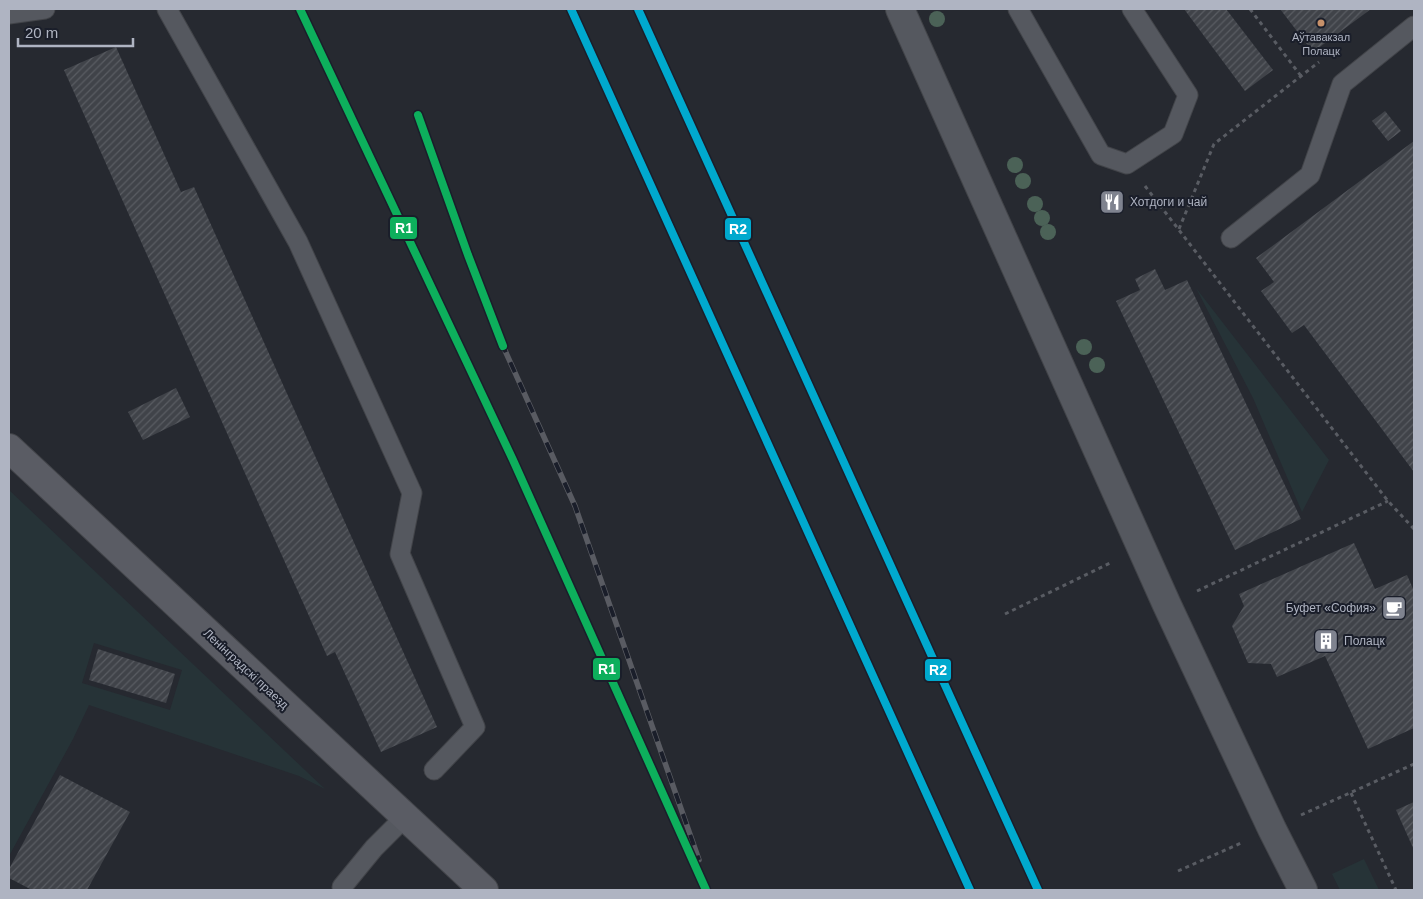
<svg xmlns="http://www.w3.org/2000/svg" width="1423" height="899" font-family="Helvetica,sans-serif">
<defs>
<pattern id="building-hatch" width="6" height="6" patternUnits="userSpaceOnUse" patternTransform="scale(1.25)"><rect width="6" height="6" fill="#404349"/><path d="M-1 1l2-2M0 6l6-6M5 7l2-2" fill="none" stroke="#595c62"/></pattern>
</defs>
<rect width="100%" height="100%" fill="#262930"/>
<g fill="#263337" fill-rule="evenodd">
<polygon points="1196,288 1329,460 1302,512 1253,398"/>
<path d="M9 490 325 789 299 776 89 705 73 739 9 856ZM94 643 182 670 170 710 82 683Z"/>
<polygon points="1364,859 1379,890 1340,890 1332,874"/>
</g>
<g fill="url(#building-hatch)">
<polygon points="1184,9 1226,9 1273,70 1245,91"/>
<polygon points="1280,9 1371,9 1313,52"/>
<polygon points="116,47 181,192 194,187 437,727 381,752 335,652 327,656 64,70"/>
<polygon points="1385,111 1401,131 1388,141 1372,121"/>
<polygon points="1414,141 1414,472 1304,325 1292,333 1261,291 1274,282 1256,258"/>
<polygon points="1155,269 1165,290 1187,280 1301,519 1235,550 1116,301 1140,290 1135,279"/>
<polygon points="176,388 190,417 143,440 128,412"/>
<polygon points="1354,543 1375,589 1407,575 1414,591 1414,728 1368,749 1325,656 1277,677 1271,664 1248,663 1232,626 1244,606 1239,594"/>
<polygon points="98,649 175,674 166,703 89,680"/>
<polygon points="60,775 130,812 87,890 32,890 9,878 9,869"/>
<polygon points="1414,802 1414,850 1396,810"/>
</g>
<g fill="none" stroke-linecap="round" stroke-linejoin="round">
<defs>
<g id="lane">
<polyline points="167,9 298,242 412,493 400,554 475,727 434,770"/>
<polyline points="1018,9 1101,155 1127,164 1173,134 1188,95 1132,9"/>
<polyline points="9,14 45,9"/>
<polyline points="1231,238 1310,175 1342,84 1414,26"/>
<polyline points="342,887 374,848 405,817"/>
</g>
<polyline id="street" points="900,9 1167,605 1272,829 1303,890"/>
<polyline id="secondary" points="9,448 484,890"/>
</defs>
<use href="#lane" stroke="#424449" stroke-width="21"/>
<use href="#street" stroke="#424449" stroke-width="30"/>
<use href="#secondary" stroke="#424449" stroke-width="30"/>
<g stroke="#595c63" stroke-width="3" stroke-dasharray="4 4" stroke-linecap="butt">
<polyline points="1250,9 1301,76"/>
<polyline points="1145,186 1388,501 1414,529"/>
<polyline points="1179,229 1214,144 1319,62"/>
<polyline points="1197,591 1388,501"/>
<polyline points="1005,614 1110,563"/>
<polyline points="1351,793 1396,890"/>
<polyline points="1301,815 1414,764"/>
<polyline points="1178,871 1241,843"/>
</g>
<use href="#lane" stroke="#55585f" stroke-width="19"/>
<use href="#street" stroke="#55585f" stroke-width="28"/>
<use href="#secondary" stroke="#5a5c64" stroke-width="28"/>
<defs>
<g id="rail">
<polyline points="300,9 513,460 706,890"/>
<polyline points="571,9 970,890"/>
<polyline points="418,115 468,255 503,346 575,506 699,860"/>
</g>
</defs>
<use href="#rail" stroke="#595b62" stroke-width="5.5"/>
<use href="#rail" stroke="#1a1e2a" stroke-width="4" stroke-dasharray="11" stroke-linecap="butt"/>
<defs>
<g id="rail-1">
<polyline points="300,9 513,460 706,890"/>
<polyline points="418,115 468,255 503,346"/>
</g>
<g id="rail-2">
<polyline points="571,9 970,890"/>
<polyline points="638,9 1038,890"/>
</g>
</defs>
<use href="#rail-1" stroke="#1a1e2a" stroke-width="11"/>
<use href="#rail-2" stroke="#1a1e2a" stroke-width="11"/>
<use href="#rail-1" stroke="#0daf5c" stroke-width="8"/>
<use href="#rail-2" stroke="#00a9ce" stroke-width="8"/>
</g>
<g fill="#4b6257">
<circle cx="937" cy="19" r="8"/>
<circle cx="1015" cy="165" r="8"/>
<circle cx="1023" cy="181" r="8"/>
<circle cx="1035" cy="204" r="8"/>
<circle cx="1042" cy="218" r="8"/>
<circle cx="1048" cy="232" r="8"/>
<circle cx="1084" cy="347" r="8"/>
<circle cx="1097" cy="365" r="8"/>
</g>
<defs>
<symbol id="restaurant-square" viewBox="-11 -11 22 22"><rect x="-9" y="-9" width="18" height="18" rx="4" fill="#7f838f" stroke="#1a1e2a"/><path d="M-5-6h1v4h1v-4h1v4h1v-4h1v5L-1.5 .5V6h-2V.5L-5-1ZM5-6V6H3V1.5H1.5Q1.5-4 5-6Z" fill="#fff"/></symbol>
<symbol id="cafe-square" viewBox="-11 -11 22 22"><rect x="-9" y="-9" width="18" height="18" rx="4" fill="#7f838f" stroke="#1a1e2a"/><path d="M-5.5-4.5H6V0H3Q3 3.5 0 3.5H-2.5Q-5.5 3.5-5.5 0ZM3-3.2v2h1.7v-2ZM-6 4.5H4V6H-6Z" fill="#fff"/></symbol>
<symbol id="building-square" viewBox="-11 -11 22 22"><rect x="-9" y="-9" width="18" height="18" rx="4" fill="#7f838f" stroke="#1a1e2a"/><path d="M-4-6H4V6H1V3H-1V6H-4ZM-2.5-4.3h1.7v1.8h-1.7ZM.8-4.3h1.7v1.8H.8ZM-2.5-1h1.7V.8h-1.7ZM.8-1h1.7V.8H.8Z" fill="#fff"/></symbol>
</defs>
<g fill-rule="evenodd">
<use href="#restaurant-square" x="1098" y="188" width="28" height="28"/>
<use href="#cafe-square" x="1380" y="594" width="28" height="28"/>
<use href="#building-square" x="1312" y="627" width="28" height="28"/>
</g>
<circle fill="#c7916a" stroke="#1a1e2a" stroke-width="2" cx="1321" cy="23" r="4.5"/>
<g text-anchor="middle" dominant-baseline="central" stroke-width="4" stroke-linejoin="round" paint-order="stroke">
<g font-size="11" fill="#afb4c2" stroke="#1a1e2a">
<text x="1321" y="37">Аўтавакзал<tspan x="1321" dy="14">Полацк</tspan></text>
</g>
<g font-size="12" fill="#afb4c2" stroke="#1a1e2a" text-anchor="start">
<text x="1130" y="202">Хотдоги и чай</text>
<text x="1376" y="608" text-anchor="end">Буфет «София»</text>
<text x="1344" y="641">Полацк</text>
</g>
<g font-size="12" fill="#afb4c2" stroke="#1a1e2a">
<text transform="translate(246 669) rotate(43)">Ленінградскі праезд</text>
</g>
</g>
<g stroke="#1a1e2a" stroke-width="2">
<rect x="389" y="216" width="29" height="24" rx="5" fill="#0daf5c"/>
<rect x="724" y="217" width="28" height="24" rx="5" fill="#00a9ce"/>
<rect x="592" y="657" width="29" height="24" rx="5" fill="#0daf5c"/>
<rect x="924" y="658" width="28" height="24" rx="5" fill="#00a9ce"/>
</g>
<g font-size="14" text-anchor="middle" font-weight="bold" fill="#fff">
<text x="404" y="233">R1</text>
<text x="738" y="234">R2</text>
<text x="607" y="674">R1</text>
<text x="938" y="675">R2</text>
</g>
<rect width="1423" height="899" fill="none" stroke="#afb4c2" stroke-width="20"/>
<path d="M18 38v8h115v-8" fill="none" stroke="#afb4c2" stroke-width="2.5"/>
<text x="25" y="38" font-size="15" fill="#afb4c2" stroke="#1a1e2a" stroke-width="4" paint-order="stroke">20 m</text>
</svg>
